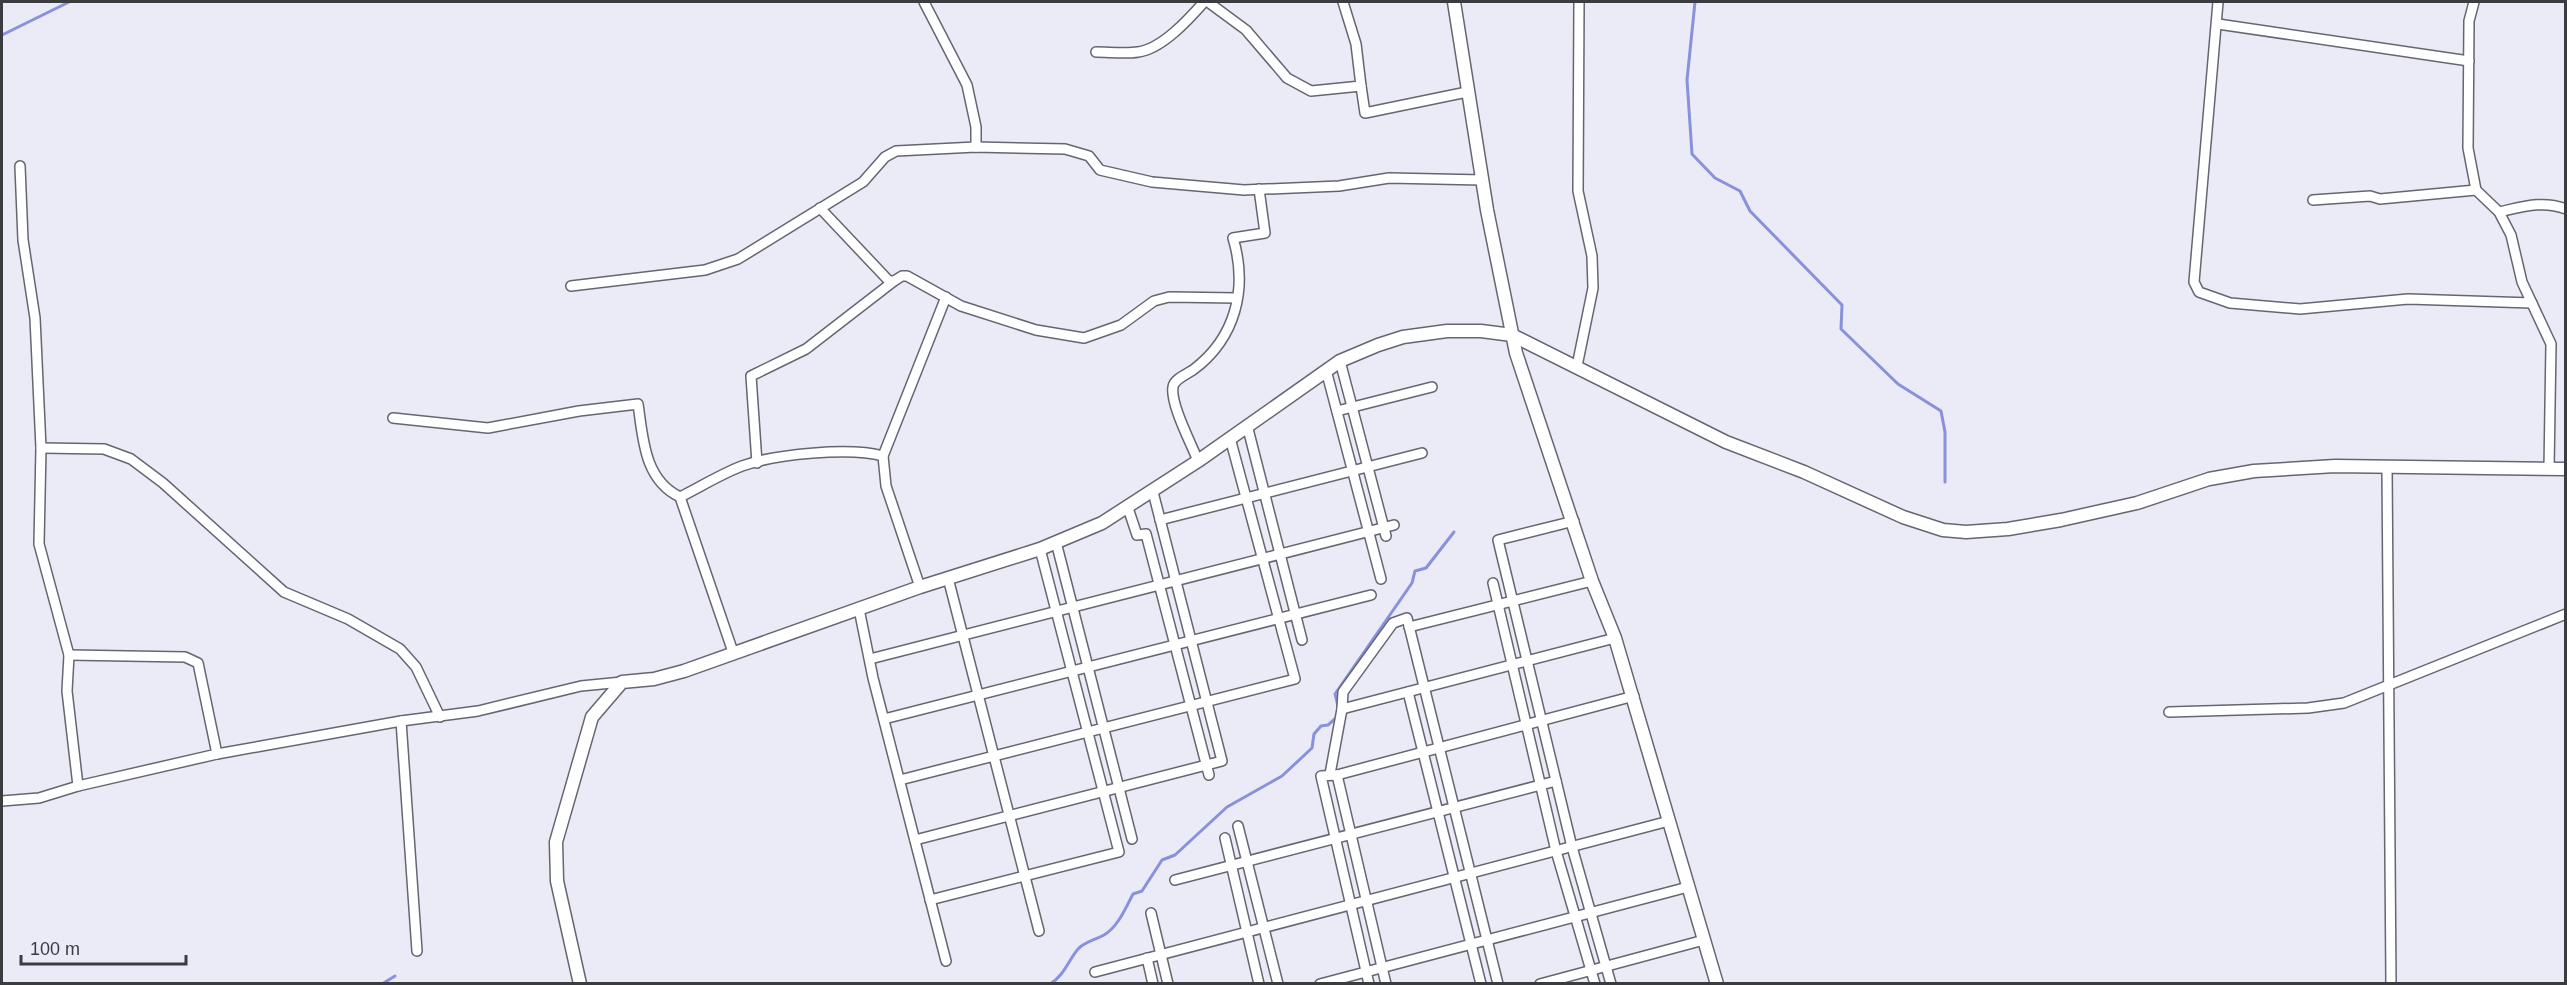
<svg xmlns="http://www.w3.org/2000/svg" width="2567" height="985" font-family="Arial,sans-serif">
<rect width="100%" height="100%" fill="#eaebf7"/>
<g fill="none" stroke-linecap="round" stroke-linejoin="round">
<g stroke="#8991db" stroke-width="3">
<polyline points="1695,2 1687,80 1692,154 1715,178 1740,191 1750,211 1842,305 1841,329 1898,384 1941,411 1945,432 1945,482"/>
<polyline points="2,35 69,2"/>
<polyline points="1338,706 1335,694 1412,583 1415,571 1426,568 1454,532"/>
<polyline points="382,984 395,976"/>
<path d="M1050 984C1065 975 1068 960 1079 948 1087 941 1095 940 1104 935 1118 927 1126 907 1133 894L1142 891 1162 860 1175 855 1227 807 1282 776 1312 748 1314 734 1321 726 1328 725 1336 718"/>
</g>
<defs>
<g id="street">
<polyline points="924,2 967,85 976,127 976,147"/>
<polyline points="1208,2 1246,30 1287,78 1311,91 1361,86 1365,113 1467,92"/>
<polyline points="1343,2 1356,44 1361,86"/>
<polyline points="2218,2 2194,282 2199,292 2230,303 2300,309 2408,299 2532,303"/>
<polyline points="2474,2 2469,21 2468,148 2476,190 2499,212 2511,235 2522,282 2551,344 2549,469"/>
<polyline points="2218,24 2469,61"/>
<path d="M1096 52C1109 52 1125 54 1138 52 1162 49 1189 19 1204 2"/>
<polyline points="20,166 23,240 35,318 41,448 39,544 69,655 67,691 78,786"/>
<polyline points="2313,200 2370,196 2380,199 2476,190"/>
<polyline points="820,208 889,281 894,281 902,276 907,276 961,306 1036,330 1084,338 1121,325 1154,301 1169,297 1237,298"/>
<path d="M2499 212C2522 207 2543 200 2566 209"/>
<polyline points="571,286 705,270 738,259 863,182 885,157 896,151 976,147 1065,149 1089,156 1100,170 1152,182 1244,190 1339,186 1389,178 1483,180"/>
<polyline points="1340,361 1386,536"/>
<polyline points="1577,366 1593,288 1592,256 1578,191 1579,2"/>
<polyline points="1326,370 1381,579"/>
<polyline points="1337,411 1432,387"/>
<path d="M393 418 488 428 579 411 638 404C643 438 644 480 680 497L733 652"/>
<polyline points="1247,425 1302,640"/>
<polyline points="41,448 104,449 131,459 163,483 284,592 348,619 400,649 416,667 440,717"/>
<path d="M1198 461C1192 445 1170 404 1173 387 1174 379 1187 374 1193 370 1236 338 1248 288 1233 238L1265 233 1259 189"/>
<polyline points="757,463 751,376 806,349 894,281"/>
<polyline points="2387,467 2391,984"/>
<path d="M680 497C700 487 721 474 742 466 775 454 850 447 883 456"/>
<polyline points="1128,508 1137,535 1146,534 1209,775"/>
<polyline points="1160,520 1422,453"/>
<polyline points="1574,521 1498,540 1572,847 1611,984"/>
<polyline points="1056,542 1132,839"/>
<polyline points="948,578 1039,931"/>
<polyline points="1493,583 1556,851 1595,984"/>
<polyline points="920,587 886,486 883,456 946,297"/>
<polyline points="859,609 873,678 946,961"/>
<polyline points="1409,627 1592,581"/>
<polyline points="69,655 185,657 198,663 217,754"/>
<polyline points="870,659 1394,525"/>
<polyline points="1408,692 1481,984"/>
<polyline points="1342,709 1615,638"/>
<polyline points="2169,712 2308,708 2344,703 2566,614"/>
<polyline points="884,719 1371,595"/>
<polyline points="401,721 417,951"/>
<polyline points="1330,774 1342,709 1343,692 1393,623 1407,618 1498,984"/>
<polyline points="1337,775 1386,984"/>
<polyline points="900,780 1295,679 1230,438"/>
<polyline points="2,801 39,798 78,786 217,754 401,721 478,711 581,686 622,682"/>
<polyline points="1238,826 1278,984"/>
<polyline points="1225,838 1259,984"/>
<polyline points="915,840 1222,761 1153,492"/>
<polyline points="1175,880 1556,781"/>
<polyline points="930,900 1119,852 1040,549"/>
<polyline points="1151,913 1168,984"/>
<polyline points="1147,958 1153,984"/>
<polyline points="1095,972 1669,821"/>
<polyline points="1320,984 1688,887"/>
<polyline points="1369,984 1321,776 1337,775 1634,696"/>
<polyline points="1540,984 1704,940"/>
</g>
<g id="secondary">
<polyline points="1454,2 1487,210 1516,353 1592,581 1615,638 1717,984"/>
<polyline points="580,984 557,881 556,842 592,717 622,682 654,679 684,671 920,587 1040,549 1102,523 1198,461 1340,361 1378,345 1403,337 1447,331 1481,331 1512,335 1726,442 1804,472 1903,517 1943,530 1966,532 2008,529 2061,520 2137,503 2209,479 2254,471 2335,466 2566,469"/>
</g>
</defs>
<use href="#street" stroke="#646670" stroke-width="12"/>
<use href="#secondary" stroke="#646670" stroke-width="15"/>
<use href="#street" stroke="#fff" stroke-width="9"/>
<use href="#secondary" stroke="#fff" stroke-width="12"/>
</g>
<rect width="2567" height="985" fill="none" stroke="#3b3c40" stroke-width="6"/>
<path d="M21 955v9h165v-9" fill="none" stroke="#3b3c40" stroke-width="3"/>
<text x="30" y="955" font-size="18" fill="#3b3c40" stroke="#eaebf7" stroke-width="4.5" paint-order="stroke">100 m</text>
</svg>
